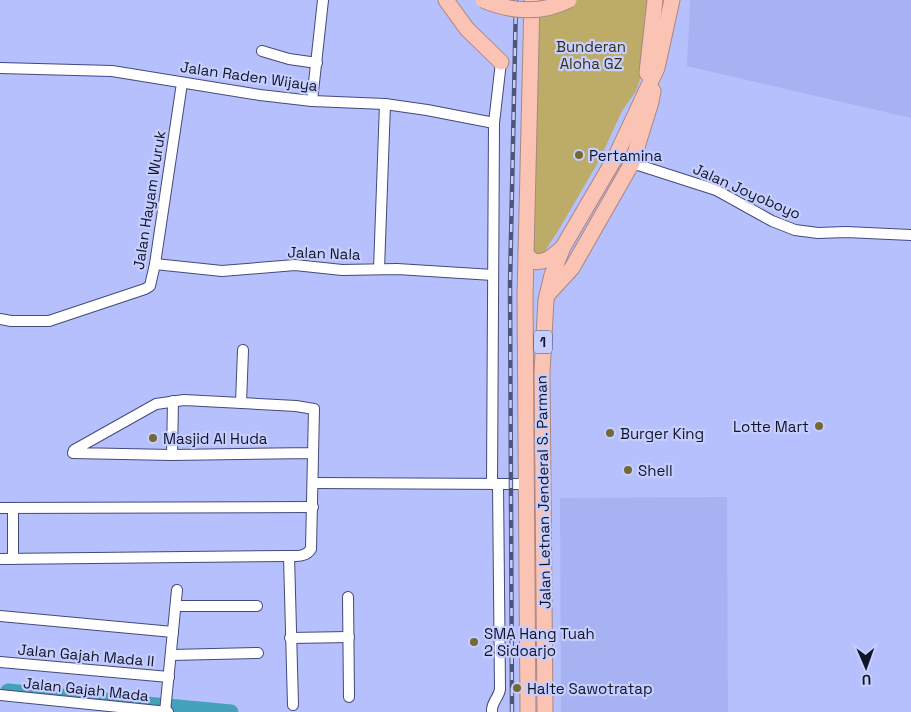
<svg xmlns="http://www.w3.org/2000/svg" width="911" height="712" font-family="'Space Grotesk',sans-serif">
<rect width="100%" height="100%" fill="#b6c0fc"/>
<g fill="#a6b2f2">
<polygon points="690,0 911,0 911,118 687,66"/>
<polygon points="727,497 728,712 561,712 560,498"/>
</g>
<polygon fill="#bdac68" points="538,0 653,0 646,62 636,91 622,111 600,159 558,231 545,251 542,254 537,254 533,250"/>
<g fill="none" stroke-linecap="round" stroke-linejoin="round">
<polyline stroke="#43a2b9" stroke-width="15" points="8,691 231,712"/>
<defs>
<g id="minor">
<polyline points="262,51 289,59 317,63"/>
<polyline points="0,68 112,71 260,95 312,101 385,104 427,110 494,123"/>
<polyline points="312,101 323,0"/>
<polyline points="632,163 716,190 772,221 795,230 818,233 846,232 911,235"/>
<polyline points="155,264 222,271 295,265 342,270 397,269 493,275"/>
<polyline points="379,269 385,104"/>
<polyline points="0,319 11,321 49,321 145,289 150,286 155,264 182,83"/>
<polyline points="241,403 243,350"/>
<polyline points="172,455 173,401"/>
<polyline points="313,483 526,484"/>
<polyline points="492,484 494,123 501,62"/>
<polyline points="0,508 313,507"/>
<polyline points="13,508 13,559"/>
<polyline points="289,556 293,705"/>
<path d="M0 559 289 556C297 556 306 557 311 549L314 409 296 406 184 400 156 404 74 450 73 453 172 455 313 453"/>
<polyline points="348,597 349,697"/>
<polyline points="176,606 257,606"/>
<polyline points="0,616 173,632"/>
<polyline points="290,638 349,637"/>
<polyline points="171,655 258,653"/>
<polyline points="0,662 169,677"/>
<polyline points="0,695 168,712"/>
<polyline points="165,712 177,590"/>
<path d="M492 712C491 702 499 698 500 689L498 484"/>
</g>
<g id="highway">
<polyline points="446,0 467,29 501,62"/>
<polyline points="647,73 655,0"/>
<path d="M526 254 533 261C545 264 553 256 562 248"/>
<polyline points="549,293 572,268 632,163 651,102 653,91"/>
<polyline points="528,712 525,297 532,0"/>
<polyline points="545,712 542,372 546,300 552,275 563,247 615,158 657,68 672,0"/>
</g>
</defs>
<use href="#minor" stroke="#434a7d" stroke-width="12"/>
<use href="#highway" stroke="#a98683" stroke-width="17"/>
<use href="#minor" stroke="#fff" stroke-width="10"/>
<use href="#highway" stroke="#fbc3b3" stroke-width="15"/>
<defs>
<polyline id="rail" points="512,712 510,285 516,0"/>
</defs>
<use href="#rail" stroke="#4f5578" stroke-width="4.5"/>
<use href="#rail" stroke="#c5cefe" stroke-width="2.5" stroke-dasharray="8" stroke-linecap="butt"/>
<defs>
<path id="highway-bridge" d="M483 0C511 12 542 14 569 0"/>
</defs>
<use href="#highway-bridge" stroke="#a98683" stroke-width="17" stroke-linecap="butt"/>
<use href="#highway-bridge" stroke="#fbc3b3" stroke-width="15"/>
</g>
<g fill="#746835" stroke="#c5cefe" stroke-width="2">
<circle cx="579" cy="155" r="5"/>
<circle cx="819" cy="426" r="5"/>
<circle cx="610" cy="433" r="5"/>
<circle cx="153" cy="438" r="5"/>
<circle cx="628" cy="470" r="5"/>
<circle cx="474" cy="642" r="5"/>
<circle cx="517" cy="688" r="5"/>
</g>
<g text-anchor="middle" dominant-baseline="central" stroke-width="4.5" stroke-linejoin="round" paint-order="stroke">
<rect fill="#c5cefe" stroke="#474c69" stroke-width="1" x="534" y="330.5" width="18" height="23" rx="4"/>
<g font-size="14" font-weight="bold" fill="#111429">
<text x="543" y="342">1</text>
</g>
<g font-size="15" fill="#393212" stroke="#c5cefe">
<text x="591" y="46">Bunderan<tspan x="591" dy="17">Aloha GZ</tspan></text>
</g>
<g font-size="15" fill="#111429" stroke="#c5cefe">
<text transform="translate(249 76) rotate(8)">Jalan Raden Wijaya</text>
<text transform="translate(747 191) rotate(24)">Jalan Joyoboyo</text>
<text transform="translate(149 200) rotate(-81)">Jalan Hayam Wuruk</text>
<text transform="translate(324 253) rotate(2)">Jalan Nala</text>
<text transform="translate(543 492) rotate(-91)">Jalan Letnan Jenderal S. Parman</text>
<text transform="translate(86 655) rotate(5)">Jalan Gajah Mada II</text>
<text transform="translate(86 689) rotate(6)">Jalan Gajah Mada</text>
</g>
<g font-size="15" fill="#111429" stroke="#c5cefe" text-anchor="start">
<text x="589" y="155">Pertamina</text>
<text x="809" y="426" text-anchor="end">Lotte Mart</text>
<text x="620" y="433">Burger King</text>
<text x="163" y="438">Masjid Al Huda</text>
<text x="638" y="470">Shell</text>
<text x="484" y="633">SMA Hang Tuah<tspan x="484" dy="17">2 Sidoarjo</tspan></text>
<text x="527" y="688">Halte Sawotratap</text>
</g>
</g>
<g transform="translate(866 667) rotate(178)" stroke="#c5cefe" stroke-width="4" paint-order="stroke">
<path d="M0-4L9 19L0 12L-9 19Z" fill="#111429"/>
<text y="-8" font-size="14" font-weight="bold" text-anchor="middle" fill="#111429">U</text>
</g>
</svg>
